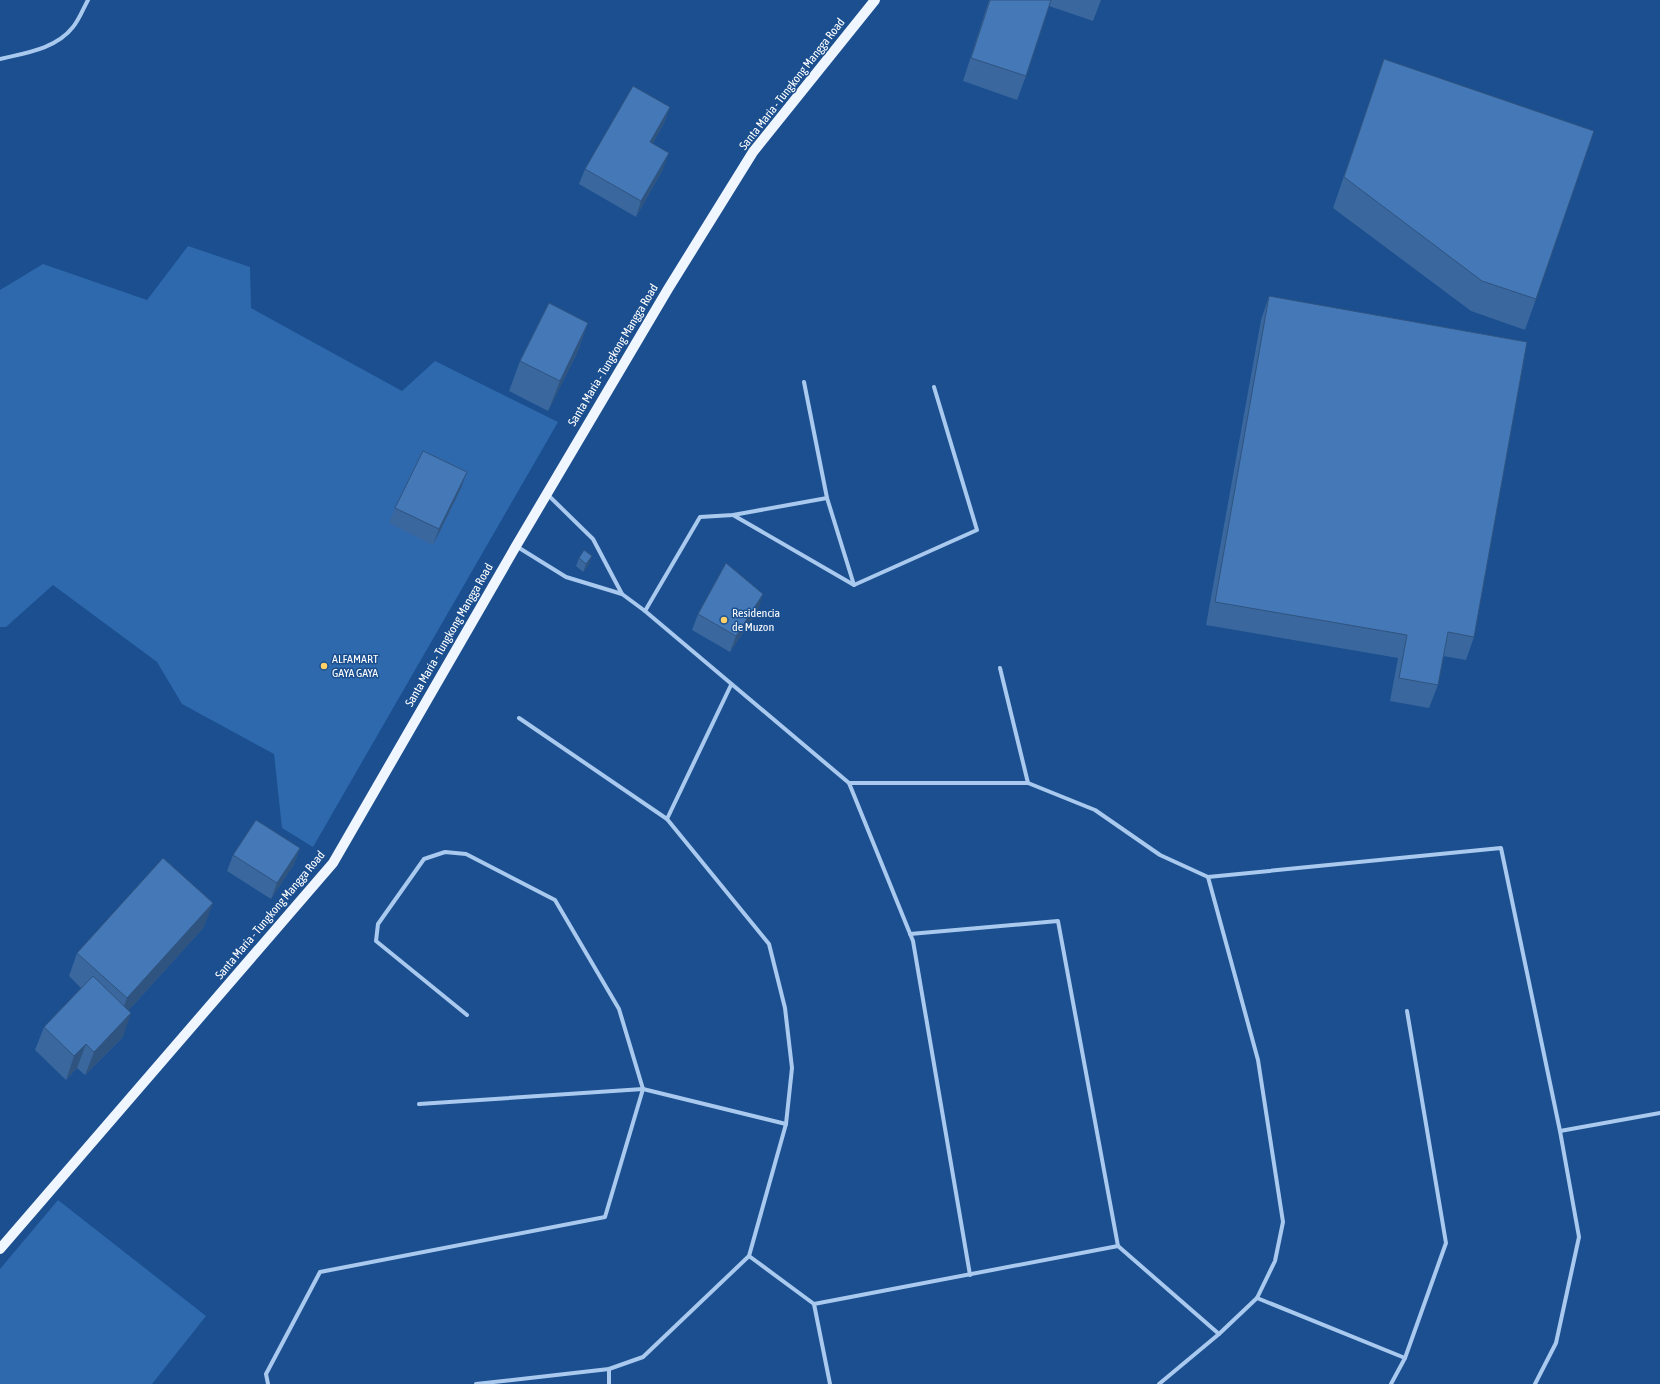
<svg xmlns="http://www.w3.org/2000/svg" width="1660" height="1384" font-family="'Asap Condensed',sans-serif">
<rect width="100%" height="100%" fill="#1b4f8f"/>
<g fill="#2e69ad">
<polygon points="188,246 250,267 251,308 402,391 435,361 558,422 313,847 282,828 274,754 182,704 157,662 53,585 6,627 0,627 0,290 43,264 147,300"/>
<polygon points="58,1200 206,1316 152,1384 0,1384 0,1269"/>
</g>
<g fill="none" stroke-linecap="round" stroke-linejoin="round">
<g stroke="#a9c9ee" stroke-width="4">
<path d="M0 59C25 53 56 49 73 27 79 20 83 9 88 0"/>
<polyline points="804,382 827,498 854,585"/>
<polyline points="548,495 593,539 622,594"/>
<polyline points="733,515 854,585 977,530 934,387"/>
<polyline points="516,546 566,577 622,594 645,611 849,783 1028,783 1095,810 1160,855 1208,877 1501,848 1560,1131 1579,1237 1556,1343 1535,1384"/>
<polyline points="645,611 700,517 733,515 827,498"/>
<polyline points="1000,668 1028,783"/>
<polyline points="849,783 913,941 970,1275"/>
<polyline points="667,819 731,685"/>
<polyline points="910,934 1058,921 1118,1246"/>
<polyline points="419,1104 643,1089 786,1124"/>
<polyline points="1560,1131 1660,1113"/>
<polyline points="749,1256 814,1304"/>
<polyline points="1257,1298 1405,1358"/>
<polyline points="609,1369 609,1384"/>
<polyline points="268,1384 266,1374 320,1272 605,1217 643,1089 619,1009 555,900 466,854 445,852 424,859 378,924 376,941 467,1015"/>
<polyline points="476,1384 609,1369 643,1357 749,1256 786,1124 792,1068 785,1008 769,944 667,819 519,718"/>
<polyline points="830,1384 814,1304 1118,1246 1219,1334"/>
<polyline points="1159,1384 1219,1334 1257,1298 1275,1261 1283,1222 1258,1060 1208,877"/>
<polyline points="1391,1384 1405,1358 1446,1243 1407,1011"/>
</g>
<polyline stroke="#f0f6ff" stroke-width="10" points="0,1249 333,863 516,546 668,289 753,152 875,0"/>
</g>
<g fill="#3a679d">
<polygon points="989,0 1101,0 1093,21 1049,6 1026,76 1017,100 963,81"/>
<polygon points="1384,59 1536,299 1525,330 1471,311 1333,208"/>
<polygon points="670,107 664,123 653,143 663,169 636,217 579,184 585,169"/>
<polygon points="1269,296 1474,637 1466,660 1443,656 1438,685 1429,708 1390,701 1398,658 1206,625 1261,320"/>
<polygon points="588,323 577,353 548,411 509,391 520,361"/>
<polygon points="461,488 433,545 389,523 395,508"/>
<polygon points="579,558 589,564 583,572 576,566"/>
<polygon points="758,610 730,652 692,630 698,614"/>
<polygon points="300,848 294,864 271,899 227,871 233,855"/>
<polygon points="204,927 128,1011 123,1037 85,1075 77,1068 66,1080 35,1050 44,1027 81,988 69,976 77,953"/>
</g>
<g fill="#305480">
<polygon points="670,107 664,123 645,158 650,142"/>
<polygon points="669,153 663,169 636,217 641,201"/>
<polygon points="588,323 577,353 548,411 560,381"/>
<polygon points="467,472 461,488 433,545 439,529"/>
<polygon points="592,556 589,564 583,572 586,564"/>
<polygon points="763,594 758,610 730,652 736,636"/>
<polygon points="300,848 294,864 271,899 277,883"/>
<polygon points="213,903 204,927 118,1022 127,998"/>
<polygon points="131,1013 123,1037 85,1075 94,1052"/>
<polygon points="86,1044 77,1068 66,1080 74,1056"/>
</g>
<g fill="#4478b7" stroke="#305480">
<polygon points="990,0 1051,0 1026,76 971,58"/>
<polygon points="1384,59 1594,131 1536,299 1482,281 1344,177"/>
<polygon points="633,86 670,107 650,142 669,153 641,201 585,169"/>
<polygon points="1269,296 1527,342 1474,637 1448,632 1438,685 1399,678 1407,635 1215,602"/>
<polygon points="549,303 588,323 560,381 520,361"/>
<polygon points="423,451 467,472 439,529 395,508"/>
<polygon points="584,550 592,556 586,564 579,558"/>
<polygon points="726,563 763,594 736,636 698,614"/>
<polygon points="256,820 300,848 277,883 233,855"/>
<polygon points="163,858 213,903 127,998 77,953"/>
<polygon points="93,976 131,1013 94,1052 86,1044 74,1056 44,1027"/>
</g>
<g fill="#ffd166" stroke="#1b4f8f" stroke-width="1.5">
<circle cx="724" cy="620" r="4"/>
<circle cx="324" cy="666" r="4"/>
</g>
<g text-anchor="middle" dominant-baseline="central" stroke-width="3" stroke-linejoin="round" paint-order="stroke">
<g font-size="12" fill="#fff" stroke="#1b4f8f">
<text transform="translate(792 84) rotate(-52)">Santa Maria - Tungkong Mangga Road</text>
<text transform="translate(613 355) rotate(-59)">Santa Maria - Tungkong Mangga Road</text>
<text transform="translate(449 635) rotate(-60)">Santa Maria - Tungkong Mangga Road</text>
<text transform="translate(270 915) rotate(-50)">Santa Maria - Tungkong Mangga Road</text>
</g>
<g font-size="12" fill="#fff" stroke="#1b4f8f" text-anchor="start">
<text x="732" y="613">Residencia<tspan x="732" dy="14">de Muzon</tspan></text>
<text x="332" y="659">ALFAMART<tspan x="332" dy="14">GAYA GAYA</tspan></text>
</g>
</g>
</svg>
